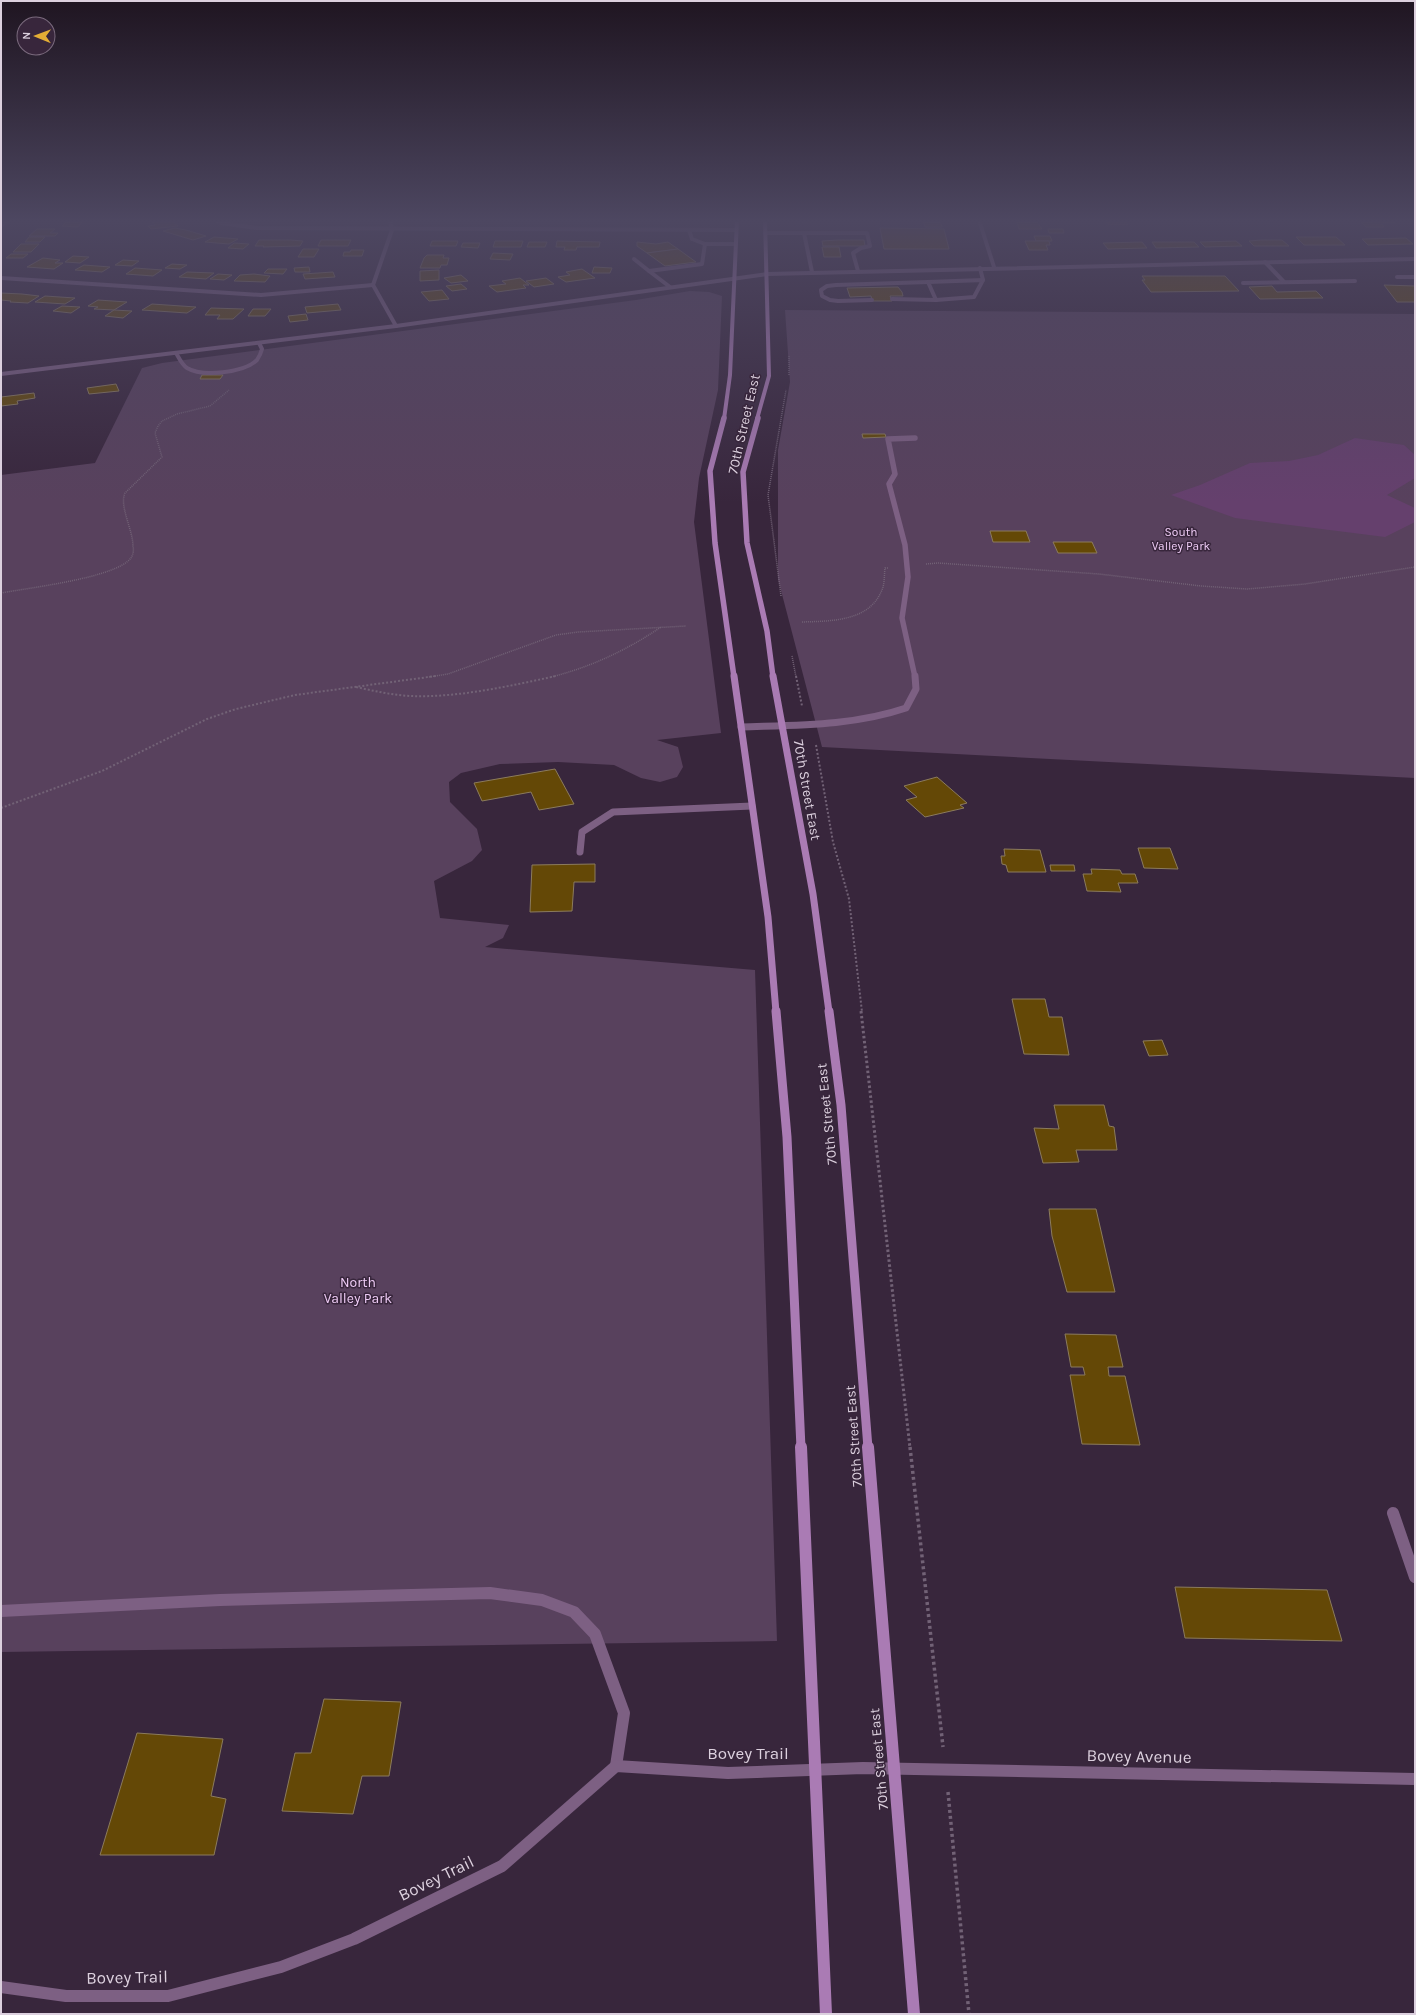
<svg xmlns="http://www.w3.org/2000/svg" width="1416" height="2015" font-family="Karla,sans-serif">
<rect width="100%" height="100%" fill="#38263c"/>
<g fill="#58415d">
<polygon points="690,291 709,292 722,296 718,390 699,478 694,522 721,733 657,740 678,747 683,767 677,777 660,782 641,778 614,765 558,762 500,764 461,773 449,782 450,802 477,829 482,850 472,861 434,881 440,918 509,925 503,938 485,947 755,970 777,1641 1,1652 1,475 95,463 142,368 162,363 636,300"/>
<polygon points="785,310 1415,314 1415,778 822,747 778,579 778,450 790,382"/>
</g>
<polygon fill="#65406d" points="1355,438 1404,445 1415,455 1415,478 1387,495 1415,508 1415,522 1385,537 1235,518 1171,495 1200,485 1250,463 1289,461 1318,455"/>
<g fill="#644806" stroke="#8b7b5d">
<polygon points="151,220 172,220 178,226 151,229 148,226 155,225"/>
<polygon points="801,220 822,220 822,221 802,222"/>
<polygon points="922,220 942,220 942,222 923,222"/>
<polygon points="1105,220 1125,220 1128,224 1108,224"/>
<polygon points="1370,220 1391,220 1395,223 1381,223 1384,227 1366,227 1361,222 1372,222"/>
<polygon points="66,222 82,222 78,227 62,226"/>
<polygon points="924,222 941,223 942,227 925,227"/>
<polygon points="1017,222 1037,222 1042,229 1019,229"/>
<polygon points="175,228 186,230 206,236 193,240 163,231"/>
<polygon points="880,228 944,229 949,249 884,249"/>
<polygon points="37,229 55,229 50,233 58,233 55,236 29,236"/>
<polygon points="1048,229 1063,229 1064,233 1049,233"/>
<polygon points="1034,236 1050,236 1052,241 1036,241"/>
<polygon points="29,237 45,237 40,242 25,242"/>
<polygon points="214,237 238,239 229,244 205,242"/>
<polygon points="1296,237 1336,237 1345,245 1304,245"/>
<polygon points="1406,238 1413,244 1368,245 1362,239"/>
<polygon points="259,240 290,240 303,241 300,246 263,247 264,246 255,246"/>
<polygon points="321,240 351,240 348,246 318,246"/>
<polygon points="838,240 864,240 865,246 823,246 822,241"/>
<polygon points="1261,240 1282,240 1289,246 1254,246 1249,241"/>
<polygon points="432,241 458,241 456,246 430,246"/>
<polygon points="495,241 523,241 521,247 493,247"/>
<polygon points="557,241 600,242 599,247 577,247 576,250 564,250 565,247 556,247"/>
<polygon points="1025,241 1049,241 1050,245 1046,245 1048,250 1029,250"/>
<polygon points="1236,241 1242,246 1205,247 1200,242"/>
<polygon points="529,242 547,242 545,247 527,247"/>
<polygon points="637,242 656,244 668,242 678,249 647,253 637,246"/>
<polygon points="1142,242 1147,248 1108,249 1103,243"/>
<polygon points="1152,242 1194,242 1199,247 1156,248"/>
<polygon points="234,243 249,244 243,249 228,248"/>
<polygon points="463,243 480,243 478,248 461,247"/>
<polygon points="21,244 39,244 31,252 13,252"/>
<polygon points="822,247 839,247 841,257 824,257"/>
<polygon points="303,249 319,249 314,257 298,257"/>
<polygon points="678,249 696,262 665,266 647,253"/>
<polygon points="351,250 364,250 362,256 343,256 344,252 350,252"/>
<polygon points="493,253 513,254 510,260 490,259"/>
<polygon points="11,254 28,254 23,258 6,258"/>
<polygon points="427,255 444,255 443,258 449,258 447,265 441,265 440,268 420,268 424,258"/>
<polygon points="73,256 89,257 80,263 65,262"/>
<polygon points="43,258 60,260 55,263 63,263 54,269 27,267"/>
<polygon points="123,260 139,261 132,266 115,265"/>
<polygon points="172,264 187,265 180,269 165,268"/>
<polygon points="84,265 110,267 102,272 75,270"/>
<polygon points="309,267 310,272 295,272 294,268"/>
<polygon points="594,267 612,268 610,273 592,273"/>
<polygon points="135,268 162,270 153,276 126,274"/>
<polygon points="268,269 287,269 283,274 264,273"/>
<polygon points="582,269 595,278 566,282 558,277 570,275 566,272"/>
<polygon points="439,270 439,280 420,281 420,271"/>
<polygon points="187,272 214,273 206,279 179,277"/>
<polygon points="333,272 335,277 305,279 303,274"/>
<polygon points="218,274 232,275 224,280 210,279"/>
<polygon points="254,274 270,276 265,282 234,281 240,275"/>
<polygon points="461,275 468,281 451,283 444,278"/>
<polygon points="1142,276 1225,276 1239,291 1151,292 1142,280 1145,280"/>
<polygon points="520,278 529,285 523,285 526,288 497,292 489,286 506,284 502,281"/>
<polygon points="546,278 554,284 534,287 526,281"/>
<polygon points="461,284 467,289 452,291 446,286"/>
<polygon points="1384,285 1415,286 1415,302 1397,302"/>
<polygon points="1272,286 1277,292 1316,291 1323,298 1260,299 1249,287"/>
<polygon points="898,287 902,292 903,296 890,296 892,301 872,301 871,296 850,297 847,288"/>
<polygon points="442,290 449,299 429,301 421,292"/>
<polygon points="1,293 22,294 39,296 28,303 10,302 11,301 1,300"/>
<polygon points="45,296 75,298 65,304 35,302"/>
<polygon points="98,300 127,302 114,310 94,309 98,307 88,306"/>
<polygon points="152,304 196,307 187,313 142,310"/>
<polygon points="338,304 341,310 307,313 305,307"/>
<polygon points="62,306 80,307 71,313 53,311"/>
<polygon points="211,308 244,309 233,319 217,319 220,315 205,315"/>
<polygon points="253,309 271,309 265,316 248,316"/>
<polygon points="114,310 132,311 123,318 105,316"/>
<polygon points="306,314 308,320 290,322 288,316"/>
<polygon points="202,375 223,375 220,379 200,379"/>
<polygon points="116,384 119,391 89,394 87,388"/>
<polygon points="34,393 35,398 17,401 18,404 1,406 1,397"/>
<polygon points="862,434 885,434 886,437 863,438"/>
<polygon points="990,531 1026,531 1030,542 993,542"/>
<polygon points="1053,542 1092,542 1097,553 1058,553"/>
<polygon points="555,769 574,804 539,810 531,792 482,801 474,783"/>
<polygon points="937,777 967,803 960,805 964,808 925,817 906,800 917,797 904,786"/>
<polygon points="1138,848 1170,848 1178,869 1144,868"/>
<polygon points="1004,849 1040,850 1046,872 1008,872 1006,865 1002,864 1001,856 1005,856"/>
<polygon points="595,864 595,882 574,882 572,911 530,912 532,865"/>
<polygon points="1050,865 1074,865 1075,871 1051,871"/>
<polygon points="1091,869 1120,870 1122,874 1135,874 1138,883 1118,883 1121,892 1087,891 1083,874 1092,874"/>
<polygon points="1012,999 1045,999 1049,1017 1062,1017 1069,1055 1024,1054"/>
<polygon points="1162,1040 1168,1055 1149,1056 1143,1041"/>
<polygon points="1054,1105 1104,1105 1109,1126 1114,1127 1117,1150 1076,1150 1079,1162 1043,1163 1034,1128 1059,1129"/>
<polygon points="1049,1209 1096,1209 1115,1292 1067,1292 1052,1236"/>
<polygon points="1065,1334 1116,1335 1123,1367 1108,1367 1109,1376 1125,1376 1140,1445 1082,1444 1070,1375 1085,1375 1083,1367 1071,1367"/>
<polygon points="1175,1587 1327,1590 1342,1641 1185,1638"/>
<polygon points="324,1699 401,1702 389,1776 362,1776 353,1814 282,1811 295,1753 311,1753"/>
<polygon points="137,1733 223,1739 211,1796 226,1799 214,1855 100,1855"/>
</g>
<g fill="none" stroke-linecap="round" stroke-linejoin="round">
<g stroke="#726276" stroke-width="1.5" stroke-dasharray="1 1" stroke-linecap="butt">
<polyline points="789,356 789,375"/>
<polyline points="926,564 938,563 1099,574 1201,586 1247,589 1305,584 1415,567"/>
<path d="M1 593C27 588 116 578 131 558 133 555 134 550 133 546 133 530 119 506 125 493L162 457 155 433 158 426 162 421 177 414 210 406 229 390"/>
<polyline points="781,596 768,495 786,390"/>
<path d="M802 622C829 621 868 622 881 592 885 585 884 576 885 568H889"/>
<polyline points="792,656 796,677"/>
<polyline points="429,677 448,674 556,635 578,632 686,626"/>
<path d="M551 677C591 667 627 650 661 627"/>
</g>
<g stroke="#726276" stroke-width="2" stroke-dasharray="2 2" stroke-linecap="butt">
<polyline points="796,676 802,706"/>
<path d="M356 687C374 691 392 695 410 696 457 698 510 686 556 676"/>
<polyline points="816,745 833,842 849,899 862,1012"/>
<polyline points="1,808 102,771 207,719 236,709 295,695 436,676"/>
</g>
<polyline stroke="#726276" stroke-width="3" stroke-dasharray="2.5 2.5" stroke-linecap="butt" points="861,1011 910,1448"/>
<g stroke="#726276" stroke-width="3.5" stroke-dasharray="3 3" stroke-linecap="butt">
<polyline points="910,1447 943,1747"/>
<polyline points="948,1792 969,2014"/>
</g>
<g stroke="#7d6083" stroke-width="4">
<polyline points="689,230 692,239 705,244"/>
<polyline points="765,233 804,233 812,272"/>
<polyline points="804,233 867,233 870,246 861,248 853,253 858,271"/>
<polyline points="634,259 649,271"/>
<polyline points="1265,262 1284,282"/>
<polyline points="980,268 983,280"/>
<polyline points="1397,277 1415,277"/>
<polygon points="983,280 974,297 936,300 928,282"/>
<polyline points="1243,283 1355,281"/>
<polyline points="670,287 649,271 702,264 705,244 736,244"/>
<polyline points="892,299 936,300"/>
<polyline points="872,300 838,301 830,300 822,296 821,290 827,286 836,285 928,282"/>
<path d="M176 353C179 358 182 365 187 368 202 377 244 373 257 360 259 357 261 353 262 349L259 343"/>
</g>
<polyline stroke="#7d6083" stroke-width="5.5" points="915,677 902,618 908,577 905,545 889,484 895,474 888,439 915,438"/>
<g stroke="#7d6083" stroke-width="7">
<path d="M741 727C797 725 853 726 906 708L916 689 915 676"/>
<polyline points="580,852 582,832 613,812 752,806"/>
</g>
<g stroke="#7d6083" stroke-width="12">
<polyline points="1393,1513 1415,1577"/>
<polyline points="1,1611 220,1600 490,1593 542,1600 574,1612 595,1634 624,1713 616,1766"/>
</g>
<g stroke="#7d6083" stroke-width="4">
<polyline points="216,220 221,223 257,228 736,230"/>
<polyline points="390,220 392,230 373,285 396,326"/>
<polyline points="979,220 994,267"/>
<polyline points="1,226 8,220"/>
<polyline points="1,278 261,295 373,285"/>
</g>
<polyline stroke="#7d6083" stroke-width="12" points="1,1987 66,1996 168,1996 281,1967 354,1939 502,1866 616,1766 728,1773 863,1768 1415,1779"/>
<polyline stroke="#7d6083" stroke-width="4" points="1,374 396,326 767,274 1415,259"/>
<g stroke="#aa7bb4" stroke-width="4">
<polyline points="724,419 730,375 737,220"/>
<polyline points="757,419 769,376 765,220"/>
</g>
<g stroke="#aa7bb4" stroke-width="5.5">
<polyline points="724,418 710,471 715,543 734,677"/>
<polyline points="758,418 743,472 747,543 767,631 773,677"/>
</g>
<g stroke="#aa7bb4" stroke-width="7">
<polyline points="734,676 768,917 776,1012"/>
<polyline points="773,676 813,894 829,1012"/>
</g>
<g stroke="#aa7bb4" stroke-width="9">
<polyline points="776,1011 787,1137 801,1448"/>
<polyline points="829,1011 841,1105 868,1448"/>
</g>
<g stroke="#aa7bb4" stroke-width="12">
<polyline points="801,1447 826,2014"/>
<polyline points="868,1447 914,2014"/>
</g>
</g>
<linearGradient id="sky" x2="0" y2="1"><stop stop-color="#1f1521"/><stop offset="0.44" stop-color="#4d4761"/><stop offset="1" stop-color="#4d4761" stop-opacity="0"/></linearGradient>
<rect width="1416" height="502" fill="url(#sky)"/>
<g text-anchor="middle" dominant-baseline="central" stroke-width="3" stroke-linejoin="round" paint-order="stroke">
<g font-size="12" fill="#efccf6" stroke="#38263c">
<text x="1181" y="532">South<tspan x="1181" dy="14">Valley Park</tspan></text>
</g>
<g font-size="14" fill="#dcd0de" stroke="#38263c">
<text transform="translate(744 424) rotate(-77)">70th Street East</text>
<text transform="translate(807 790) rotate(80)">70th Street East</text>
<text transform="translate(827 1114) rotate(-96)">70th Street East</text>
<text transform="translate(854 1436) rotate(-94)">70th Street East</text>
<text transform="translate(879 1759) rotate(-95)">70th Street East</text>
</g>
<g font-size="14" fill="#efccf6" stroke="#38263c">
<text x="358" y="1282">North<tspan x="358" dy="16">Valley Park</tspan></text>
</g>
<g font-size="17" fill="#dcd0de" stroke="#38263c">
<text x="748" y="1753">Bovey Trail</text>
<text transform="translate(1139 1756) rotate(1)">Bovey Avenue</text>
<text transform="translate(436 1878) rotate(-26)">Bovey Trail</text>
<text transform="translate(127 1977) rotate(-1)">Bovey Trail</text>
</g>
</g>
<rect width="1416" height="2015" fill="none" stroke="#dcd0de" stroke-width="4"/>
<g transform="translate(36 36) rotate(271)"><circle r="19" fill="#38263c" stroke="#7a6a7d"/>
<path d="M0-3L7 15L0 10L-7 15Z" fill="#e4ad35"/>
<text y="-6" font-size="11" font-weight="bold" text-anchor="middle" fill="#dcd0de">N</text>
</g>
</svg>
